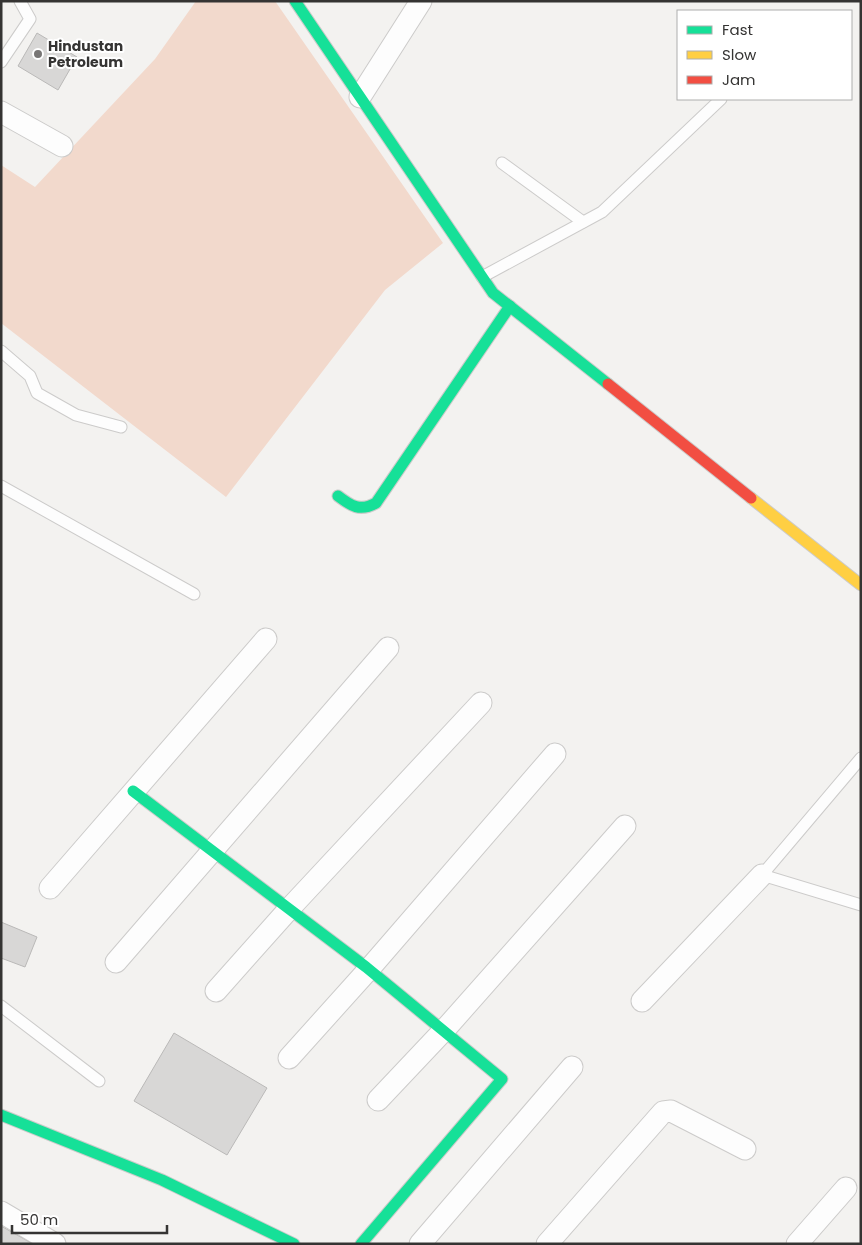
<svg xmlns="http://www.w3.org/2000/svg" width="862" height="1245" font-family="Poppins,sans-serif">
<rect width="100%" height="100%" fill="#f3f2f0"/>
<polygon fill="#f2d9cc" points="196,1 275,1 443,243 385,290 226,497 1,323 1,165 35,187 155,59"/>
<g fill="#d8d7d6" stroke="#bab9b8">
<polygon points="37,33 77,57 58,90 18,66"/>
<polygon points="1,922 37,937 25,967 1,958"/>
<polygon points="174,1033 267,1088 227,1155 134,1101"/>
<polygon points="1,1226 33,1244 1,1244"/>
</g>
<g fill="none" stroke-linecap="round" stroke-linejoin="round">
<defs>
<g id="lane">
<polyline points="1,62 30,19 20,1"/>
<polyline points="502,163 583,222"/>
<polyline points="482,277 602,212 721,99"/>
<polyline points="1,351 30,376 37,393 76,415 121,427"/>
<polyline points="1,486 194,594"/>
<polyline points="861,758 762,875 861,905"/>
<polyline points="1,1006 99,1081"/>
</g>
<g id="street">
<polyline points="360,97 421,1"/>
<polyline points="1,112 62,146"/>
<polyline points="50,888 266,639"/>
<polyline points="116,962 388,648"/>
<polyline points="216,991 289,909 481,703"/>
<polyline points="642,1001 762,875"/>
<polyline points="289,1058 369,969 555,754"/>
<polyline points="378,1100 446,1028 625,826"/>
<polyline points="1,1212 55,1244"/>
<polyline points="420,1244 572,1067"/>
<polyline points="547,1244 663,1112 671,1111 745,1149"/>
<polyline points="797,1244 846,1188"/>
</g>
<g id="fast">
<polyline points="295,1 493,293 608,384"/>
<path d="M338 496C351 506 360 512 376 503L510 306"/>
<polyline points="133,791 366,967 502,1079 361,1244"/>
<polyline points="1,1115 162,1180 294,1244"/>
</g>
<polyline id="slow" points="751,498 861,585"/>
<polyline id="jam" points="608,384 751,498"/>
</defs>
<use href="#lane" stroke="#cccbca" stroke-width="13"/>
<use href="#street" stroke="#cccbca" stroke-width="23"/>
<use href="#fast" stroke="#cccbca" stroke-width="13"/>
<use href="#slow" stroke="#cccbca" stroke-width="13"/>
<use href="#jam" stroke="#cccbca" stroke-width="13"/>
<use href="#lane" stroke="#fdfdfd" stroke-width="11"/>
<use href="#street" stroke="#fdfdfd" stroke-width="21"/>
<use href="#fast" stroke="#16e098" stroke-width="11"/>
<use href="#slow" stroke="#ffcf43" stroke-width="11"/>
<use href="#jam" stroke="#f24e42" stroke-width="11"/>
</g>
<circle fill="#787675" stroke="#fff" stroke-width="2" cx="38" cy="54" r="5"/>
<g text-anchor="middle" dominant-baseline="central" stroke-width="4" stroke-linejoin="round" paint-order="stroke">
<g font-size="14" font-weight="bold" fill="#353433" stroke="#fff" text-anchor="start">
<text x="48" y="46">Hindustan<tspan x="48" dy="16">Petroleum</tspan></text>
</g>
</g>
<rect width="862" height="1245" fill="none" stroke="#353433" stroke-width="5"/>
<rect x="677" y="10" width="175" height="90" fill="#ffffff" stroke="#aeaead"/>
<rect x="687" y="26" width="25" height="8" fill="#16e098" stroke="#aeaead"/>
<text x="722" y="35" font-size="15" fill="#353433">Fast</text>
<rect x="687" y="51" width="25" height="8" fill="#ffcf43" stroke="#aeaead"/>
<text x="722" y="60" font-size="15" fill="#353433">Slow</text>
<rect x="687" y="76" width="25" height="8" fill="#f24e42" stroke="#aeaead"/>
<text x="722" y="85" font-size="15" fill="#353433">Jam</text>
<path d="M12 1225v8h155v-8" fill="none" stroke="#353433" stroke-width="2.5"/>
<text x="20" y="1225" font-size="15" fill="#353433" stroke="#ffffff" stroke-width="4" paint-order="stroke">50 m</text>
</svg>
